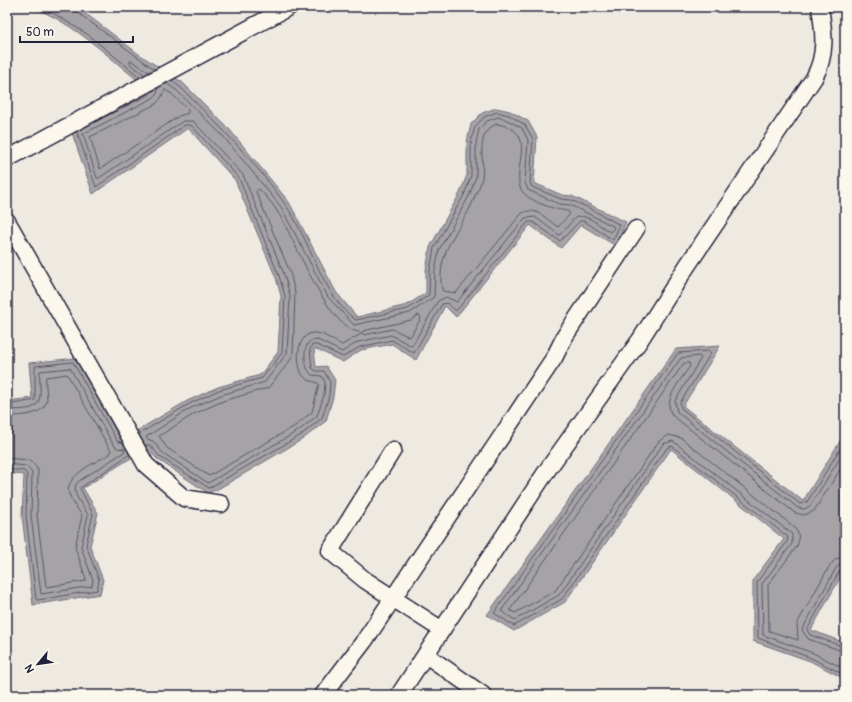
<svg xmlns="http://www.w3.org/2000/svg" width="852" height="702" font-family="Pangolin,sans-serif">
<rect width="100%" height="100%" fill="#eeeae2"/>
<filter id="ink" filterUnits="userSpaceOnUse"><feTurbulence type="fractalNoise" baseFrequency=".025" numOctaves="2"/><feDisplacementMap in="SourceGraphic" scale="8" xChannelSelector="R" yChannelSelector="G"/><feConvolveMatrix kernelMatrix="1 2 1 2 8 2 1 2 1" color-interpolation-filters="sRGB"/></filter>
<g filter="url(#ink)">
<g fill="#a6a3a7" stroke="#716f7c">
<path d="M31 7H77L140 55 182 82 230 130 289 202 336 292 357 317 407 305 426 293V270L430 247 460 193 467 175V142L471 124 482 113 496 108 510 111 528 121 537 137 534 183 562 195 572 196 626 222 616 246 581 225 561 248 530 225 456 317 445 306 416 360 392 344 361 350 343 362 314 348 316 367 326 366 335 380 333 397 326 421 303 439 218 489 208 493 157 459 147 448 83 488 98 513 90 546 103 580 100 594 33 605 22 516 24 475 7 473V401L32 398 29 363 76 358 121 440 187 401 218 387 260 375 278 352 281 296 276 278 235 180 188 128 93 194 71 130 150 90C112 61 76 23 31 7Z"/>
<polygon points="720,346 683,406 803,501 845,433 845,569 811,630 845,643 845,679 810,661 753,641 753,580 784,539 671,449 565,602 514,631 487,615 676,349"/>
</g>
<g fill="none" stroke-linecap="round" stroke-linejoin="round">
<g stroke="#575666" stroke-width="1">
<polyline points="43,7 87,34 140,77"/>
<polyline points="75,7 77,12 154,69"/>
<polyline points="145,75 130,64 130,61 132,61 149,72"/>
<path d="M158 88 157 94 153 98 83 134 97 178H99L183 121H193L243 175 284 274 290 296 287 353 265 382 221 395 191 408 146 437 147 439 153 441 163 453 208 483 298 431 317 416 324 395 325 382 322 376 312 375C304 369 302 348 310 341L318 340 342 352 358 342 391 335 412 346 438 301 446 297 457 302 525 218 535 217 559 235C565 231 569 224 574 219 584 210 601 227 610 232L614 228 613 226 570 205 559 204 528 190 525 183 528 140 522 128 507 120 498 117 487 121 479 129 476 143V177L469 196 439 250 435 271 434 297 410 313 354 325 328 297 281 207 223 136 176 90 166 83"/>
<polygon points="165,90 172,94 188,110 188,113 179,116 100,169 90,137 156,104 161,98"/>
<path d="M497 124C539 131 513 162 520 187 524 201 556 210 568 211L570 214 558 227C547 220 537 206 522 213L456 293 443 291C441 288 441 284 441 280 440 244 464 227 475 196 478 190 481 184 482 178 485 160 474 132 497 124Z"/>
<polyline points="85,127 150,94 153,91"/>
<polyline points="77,132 96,187 185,125 191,125 239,178 279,276 285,296 282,353 262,378 219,390 189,404 139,434"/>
<path d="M259 189C265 195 272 203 277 211 294 236 328 331 360 332L361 334 342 345C333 341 323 332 313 333 295 335 295 368 305 378 310 382 315 381 319 384L312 412 295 426 209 476 167 448 159 436 194 414 223 401 268 388 289 362 293 354 295 293 290 272 256 192Z"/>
<polygon points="419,315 421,318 410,337 392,329 364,335 362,333 363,331 411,320"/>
<polyline points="7,405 35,400 35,366 73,362 117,441 123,443"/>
<path d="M7 410C29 409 42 412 40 386 40 381 39 375 40 371L70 368 113 444 117 448 125 449 124 452 79 481C68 491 83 505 88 515L81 547 93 580 92 586 41 594 31 516 32 473 26 466 7 464"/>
<path d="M7 416C20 416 45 416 47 399 47 392 45 384 46 377L67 374 111 451 110 454C98 461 63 476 69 494 72 502 78 509 82 516L75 547 86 579V581L46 587 37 515 38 470 34 464 28 460 7 458"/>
<polyline points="845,441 807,502 800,504 681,408 680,403 711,353 709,351 678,353 494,613 514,626 562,599 667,448 672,446 788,537 787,542 757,582 758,638 811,658 845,675"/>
<path d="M145 445H150L160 457 209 488 301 435 322 418 329 396 330 382 324 371H316L312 368 310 349 312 345H317L343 357 360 347 392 340 414 353 442 304 447 303 455 310H457L528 222H533L560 241 580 221H584L613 240 620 225 589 208 571 200 561 199 532 187 530 183 533 139 525 125 509 115 497 112 484 117 475 127 471 142V176L464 195 434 248 430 271 429 295 408 309 356 320C323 298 309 237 285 204 255 161 217 123 179 86L172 81"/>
<polyline points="845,450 810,506 804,509 798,508 677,412 675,401 701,358 699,356 681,358 501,611 515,620 559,595 663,444 673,441 792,534 792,544 762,584 763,635 813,653 845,669"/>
<path d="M845 462 814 511 804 515 795 513 672 415C662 399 682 379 690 366L689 363H684L510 610 515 613 555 591 659 441 669 435 681 438 793 526C799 532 800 539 797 546L768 585 769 631 798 640 797 624 830 565 836 559 845 557"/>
<polyline points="7,469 24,471 27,474 26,516 36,599 38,600 97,590 99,580 86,545 93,514 80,488 130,454"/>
<polyline points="845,563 840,564 836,568 802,630 808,639 845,652"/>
<polyline points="845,568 840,570 807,630 810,635 845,647"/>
</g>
<defs>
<g id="minor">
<polyline points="7,159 289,7"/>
<polyline points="7,221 146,465 184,498 221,504"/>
<polyline points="393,450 330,551 365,580 442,630"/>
<polyline points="426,655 483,695"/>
<polyline points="323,695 365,640 554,358 565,336 636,229"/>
<path d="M399 695 548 469 640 340 687 266 814 78C827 55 824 32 820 7"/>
</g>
</defs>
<use href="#minor" stroke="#22223b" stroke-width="19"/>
<use href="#minor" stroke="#fbf7ec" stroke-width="16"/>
</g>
</g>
<rect width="852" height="702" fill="none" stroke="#fbf7ec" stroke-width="24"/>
<rect x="12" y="12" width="828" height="678" fill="none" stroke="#22223b" stroke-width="1.5" filter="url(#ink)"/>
<g transform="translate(38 664) rotate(241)" stroke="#fbf7ec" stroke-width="3" paint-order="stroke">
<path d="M0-3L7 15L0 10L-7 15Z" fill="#22223b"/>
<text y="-6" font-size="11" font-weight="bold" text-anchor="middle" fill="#22223b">N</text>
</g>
<path d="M20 36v6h113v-6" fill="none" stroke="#22223b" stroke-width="2"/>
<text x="26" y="36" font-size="12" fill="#22223b" stroke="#fbf7ec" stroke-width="3" paint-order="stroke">50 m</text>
</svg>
